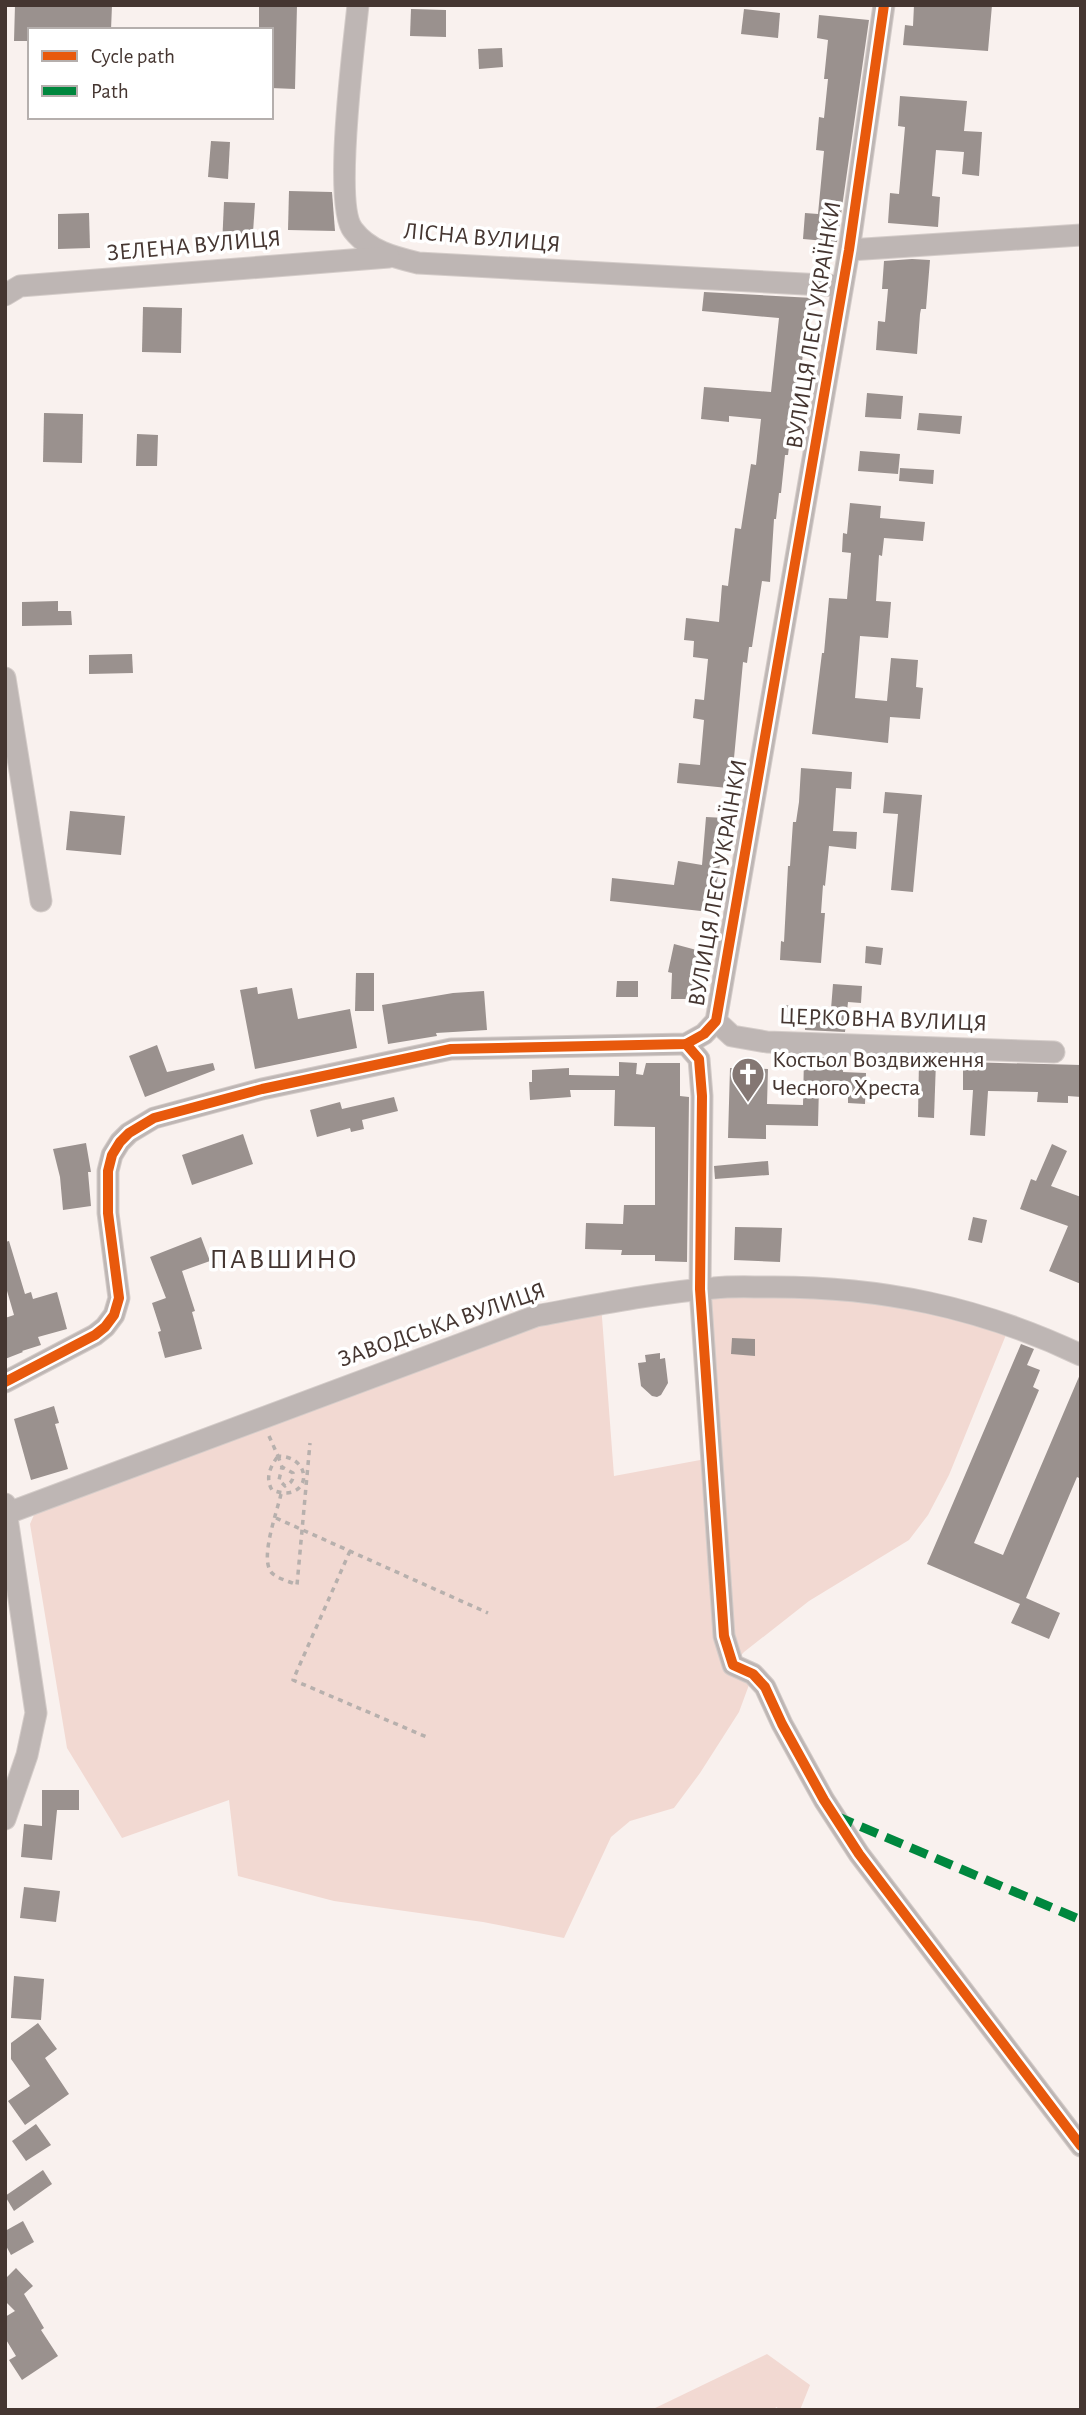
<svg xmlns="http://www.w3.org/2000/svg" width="1086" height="2415" font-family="'Alegreya Sans',sans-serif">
<rect width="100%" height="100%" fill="#f9f1ee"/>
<g fill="#f2d9d2">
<polygon points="799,1287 1010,1325 949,1475 928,1515 909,1540 809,1601 744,1652 733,1664 753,1674 739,1712 700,1773 674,1808 630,1821 611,1837 564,1938 483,1922 334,1901 238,1876 229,1800 122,1838 67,1748 30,1524 40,1501 601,1304 614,1476 711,1458 700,1289"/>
<polygon points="767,2354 810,2385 800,2410 778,2410 777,2407 771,2410 651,2410"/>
</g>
<g fill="#9a918e">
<polygon points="15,5 112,5 111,30 30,30 30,41 14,41"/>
<polygon points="259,5 297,5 295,89 271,88 271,30 259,30"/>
<polygon points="914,5 992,5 988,51 903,45 905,25 913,26"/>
<polygon points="411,9 446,10 446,37 410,36"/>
<polygon points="744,9 780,13 778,38 741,34"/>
<polygon points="819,15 869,20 837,242 803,239 805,213 818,214 824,151 816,150 819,117 824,118 828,79 824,79 828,40 817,38"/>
<polygon points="502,48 503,67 479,69 478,49"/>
<polygon points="900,96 967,101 964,131 982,132 979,176 962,174 964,152 936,150 932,196 940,197 938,227 888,223 890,193 899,194 905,127 898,126"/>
<polygon points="211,141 230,142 228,179 208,177"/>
<polygon points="289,191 332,192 335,231 288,230"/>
<polygon points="224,202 255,203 252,247 222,246"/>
<polygon points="89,213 90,248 58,249 58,214"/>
<polygon points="912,259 930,260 926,309 921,309 920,314 917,354 876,350 878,321 885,322 888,289 882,289 884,261"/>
<polygon points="704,292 813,298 811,309 808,308 801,371 798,371 788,455 785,455 781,493 779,493 776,519 774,519 770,582 762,581 752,647 749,647 747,663 743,662 734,758 731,757 728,788 677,783 679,763 700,765 704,720 693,718 695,699 704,700 708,659 693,657 694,641 684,640 686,618 719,622 722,585 728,586 735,528 741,529 751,464 756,465 761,419 729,416 729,422 701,419 704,387 771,392 779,318 702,311"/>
<polygon points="143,307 182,308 181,353 142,352"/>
<polygon points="867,393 903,396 901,419 865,417"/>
<polygon points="44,413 83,414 82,463 43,462"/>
<polygon points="919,413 962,416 960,434 917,430"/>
<polygon points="137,434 158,435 157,466 136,466"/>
<polygon points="860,451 900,454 898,474 858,471"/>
<polygon points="900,468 934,470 933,484 899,481"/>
<polygon points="850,503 881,506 880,518 925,522 923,541 884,538 882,556 879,555 876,601 891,602 888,638 860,636 855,698 887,701 891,658 918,660 916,687 923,688 920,719 890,717 888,743 812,734 822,653 824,653 829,598 847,599 851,553 842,552 843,533 847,534"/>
<polygon points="58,601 58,611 71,611 72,625 22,626 22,602"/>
<polygon points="132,654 133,673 89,674 89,655"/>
<polygon points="801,768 852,772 851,789 836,788 833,831 857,832 856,849 829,846 825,886 823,885 821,913 825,913 821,963 780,960 781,941 784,942 788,866 790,866 793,822 796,822 799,802"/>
<polygon points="885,792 922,795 913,892 891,890 898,814 883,813"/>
<polygon points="70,811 125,816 121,855 66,850"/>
<polygon points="706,817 726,818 724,843 716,887 712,887 710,912 610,901 612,878 674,885 678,861 702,865"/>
<polygon points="674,944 704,952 696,983 702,983 702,999 671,999 672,973 668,972"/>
<polygon points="866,946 883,948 881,965 865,963"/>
<polygon points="356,973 374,973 374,1011 355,1011"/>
<polygon points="617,981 638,981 638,997 616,997"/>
<polygon points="833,984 862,986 861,1003 848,1002 845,1032 805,1030 805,1027 781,1025 783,1005 831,1009"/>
<polygon points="257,987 258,994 292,988 298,1019 350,1009 357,1048 255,1069 240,990"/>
<polygon points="484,991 487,1030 436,1033 437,1036 388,1044 382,1005 453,993"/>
<polygon points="157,1045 167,1072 213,1063 215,1070 145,1097 129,1056"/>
<polygon points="804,1056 844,1058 843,1072 866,1073 865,1104 848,1103 848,1086 819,1086 818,1126 766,1125 766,1139 728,1138 730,1068 768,1069 767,1104 803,1105"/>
<polygon points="919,1060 936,1061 934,1118 918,1117"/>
<polygon points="619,1062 637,1063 636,1074 643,1075 646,1063 680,1063 680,1096 689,1097 687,1262 655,1261 655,1255 621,1255 622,1250 585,1249 586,1223 623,1224 624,1205 655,1205 655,1127 614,1126 615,1090 570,1090 571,1097 530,1100 529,1082 532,1082 532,1070 569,1068 569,1075 619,1076"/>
<polygon points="963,1062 1081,1065 1081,1097 1068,1096 1068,1103 1037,1102 1038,1092 988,1091 985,1136 970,1135 973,1090 963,1090"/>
<polygon points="394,1097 398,1111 362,1120 364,1129 351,1132 350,1128 317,1137 310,1110 340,1102 342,1109"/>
<polygon points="243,1134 253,1164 192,1185 182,1155"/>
<polygon points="86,1143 91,1172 88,1172 91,1206 63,1210 60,1177 53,1149"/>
<polygon points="1052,1144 1067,1151 1051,1186 1081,1197 1081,1284 1049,1271 1068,1226 1020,1209 1031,1179 1036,1181"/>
<polygon points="768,1161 769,1175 715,1179 714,1166"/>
<polygon points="973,1217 987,1220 982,1243 968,1240"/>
<polygon points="735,1227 782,1228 780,1262 734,1260"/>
<polygon points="201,1237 210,1261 182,1271 195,1311 192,1312 202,1349 165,1358 158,1332 161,1331 152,1303 166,1298 150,1257"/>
<polygon points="9,1241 25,1294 31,1292 33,1299 57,1292 67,1329 38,1337 41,1345 22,1351 23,1352 5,1359 5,1318 14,1315 5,1284 5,1242"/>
<polygon points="732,1338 755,1339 755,1356 731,1354"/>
<polygon points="1021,1344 1034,1349 1027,1365 1040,1370 1033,1387 1039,1390 974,1543 1003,1555 1081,1372 1081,1479 1077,1477 1026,1598 1060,1613 1049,1639 1011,1623 1020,1604 927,1564"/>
<polygon points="660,1353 660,1359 665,1358 668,1383 661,1395 657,1397 652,1396 641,1386 638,1363 646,1362 645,1355"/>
<polygon points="54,1406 59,1423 55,1424 68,1469 31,1480 14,1419"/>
<polygon points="42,1790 79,1790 79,1810 57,1810 52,1860 21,1857 24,1824 42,1826"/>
<polygon points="24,1887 60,1891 56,1922 20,1918"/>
<polygon points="14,1976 44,1979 41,2020 11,2018"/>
<polygon points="38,2023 57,2049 45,2058 69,2094 25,2125 8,2101 30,2086 11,2059 11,2043"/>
<polygon points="36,2124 51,2145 26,2161 12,2141"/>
<polygon points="43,2170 52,2184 14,2211 5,2196"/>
<polygon points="23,2221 34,2242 11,2255 5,2244 5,2231"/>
<polygon points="16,2268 33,2286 24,2294 44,2328 41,2330 58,2356 22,2380 9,2360 16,2356 5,2338 5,2317 15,2311 5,2301 5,2279"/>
</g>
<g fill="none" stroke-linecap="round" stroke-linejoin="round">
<defs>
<g id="minor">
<path d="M358 5C354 44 333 205 353 230 369 251 393 257 418 263L842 286"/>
<polyline points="849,250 1081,235"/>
<polyline points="5,295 20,286 389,257"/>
<polyline points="5,678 41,901"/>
<polyline points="716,1021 732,1036 767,1042 1054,1052"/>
<polyline points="686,1044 699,1059 702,1096 700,1289 724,1636 733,1665 753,1674 765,1687 782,1724 824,1800 859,1854 1081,2146"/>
<polyline points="5,1382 95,1335 105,1327 114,1315 119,1298 108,1213 108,1171 112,1155 120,1142 129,1133 154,1118 262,1089 451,1049 686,1044 704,1034 716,1021 849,250 884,5"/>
<polyline points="5,1504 36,1713 27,1755 5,1819"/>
<path d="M8 1513 536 1316C595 1305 654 1293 714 1288 732 1286 750 1287 767 1287 879 1286 980 1307 1081 1355"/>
</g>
</defs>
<use href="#minor" stroke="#d4ccc9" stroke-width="23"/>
<g stroke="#b7b0ad" stroke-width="3.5" stroke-dasharray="5 5" stroke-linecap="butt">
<path d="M269 1436 278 1456C316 1457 310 1505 272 1490 265 1478 270 1467 278 1456"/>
<path d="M278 1456 282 1467 293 1473C294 1480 291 1483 285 1486L279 1480 282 1467"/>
<path d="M281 1494C277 1512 260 1557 271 1572 277 1579 289 1581 297 1585L310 1443"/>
<polyline points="276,1518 488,1613"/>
<polyline points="350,1551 293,1680 429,1738"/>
</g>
<use href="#minor" stroke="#beb6b4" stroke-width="21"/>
<polyline stroke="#00873e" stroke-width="9" stroke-dasharray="18 9" stroke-linecap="butt" points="836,1816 1081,1920"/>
<defs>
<g id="cycleway">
<polyline points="686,1044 699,1059 702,1096 700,1289 724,1636 733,1665 753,1674 765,1687 782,1724 824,1800 859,1854 1081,2146"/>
<polyline points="5,1382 95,1335 105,1327 114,1315 119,1298 108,1213 108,1171 112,1155 120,1142 129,1133 154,1118 262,1089 451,1049 686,1044 704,1034 716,1021 849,250 884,5"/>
</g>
</defs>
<use href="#cycleway" stroke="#fff" stroke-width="15"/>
<use href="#cycleway" stroke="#e8590c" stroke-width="10"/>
</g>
<defs>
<symbol id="church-pin" viewBox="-11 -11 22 30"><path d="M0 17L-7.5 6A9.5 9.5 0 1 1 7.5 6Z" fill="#847773" stroke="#fff"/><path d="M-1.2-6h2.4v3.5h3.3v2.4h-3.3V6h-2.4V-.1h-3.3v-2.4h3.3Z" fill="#fff"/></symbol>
</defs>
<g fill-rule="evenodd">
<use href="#church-pin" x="729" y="1055" width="38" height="52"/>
</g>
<g text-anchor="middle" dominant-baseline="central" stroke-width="7" stroke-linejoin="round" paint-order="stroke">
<g font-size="24" fill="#453631" stroke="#fff">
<text transform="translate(482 238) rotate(5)">ЛІСНА ВУЛИЦЯ</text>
<text transform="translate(194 246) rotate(-5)">ЗЕЛЕНА ВУЛИЦЯ</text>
<text transform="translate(814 325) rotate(-81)">ВУЛИЦЯ ЛЕСІ УКРАЇНКИ</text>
<text transform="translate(718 883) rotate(-80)">ВУЛИЦЯ ЛЕСІ УКРАЇНКИ</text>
<text transform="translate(883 1020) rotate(2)">ЦЕРКОВНА ВУЛИЦЯ</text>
<text transform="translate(442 1325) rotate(-19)">ЗАВОДСЬКА ВУЛИЦЯ</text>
</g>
<g font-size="24" fill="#453631" stroke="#fff" text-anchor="start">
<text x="772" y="1060">Костьол Воздвиження<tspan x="772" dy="28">Чесного Хреста</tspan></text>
</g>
<g font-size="28" letter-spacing="2" fill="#453631" stroke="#fff">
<text x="284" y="1260">ПАВШИНО</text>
</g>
</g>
<rect width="1086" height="2415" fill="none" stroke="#453631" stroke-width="14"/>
<rect x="28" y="28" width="245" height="91" fill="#ffffff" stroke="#b5afad" stroke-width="2"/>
<rect x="42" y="51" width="35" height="10" fill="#e8590c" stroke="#b5afad" stroke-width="2"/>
<text x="91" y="63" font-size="21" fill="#453631">Cycle path</text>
<rect x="42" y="86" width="35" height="10" fill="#00873e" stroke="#b5afad" stroke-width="2"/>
<text x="91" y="98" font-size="21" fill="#453631">Path</text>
</svg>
